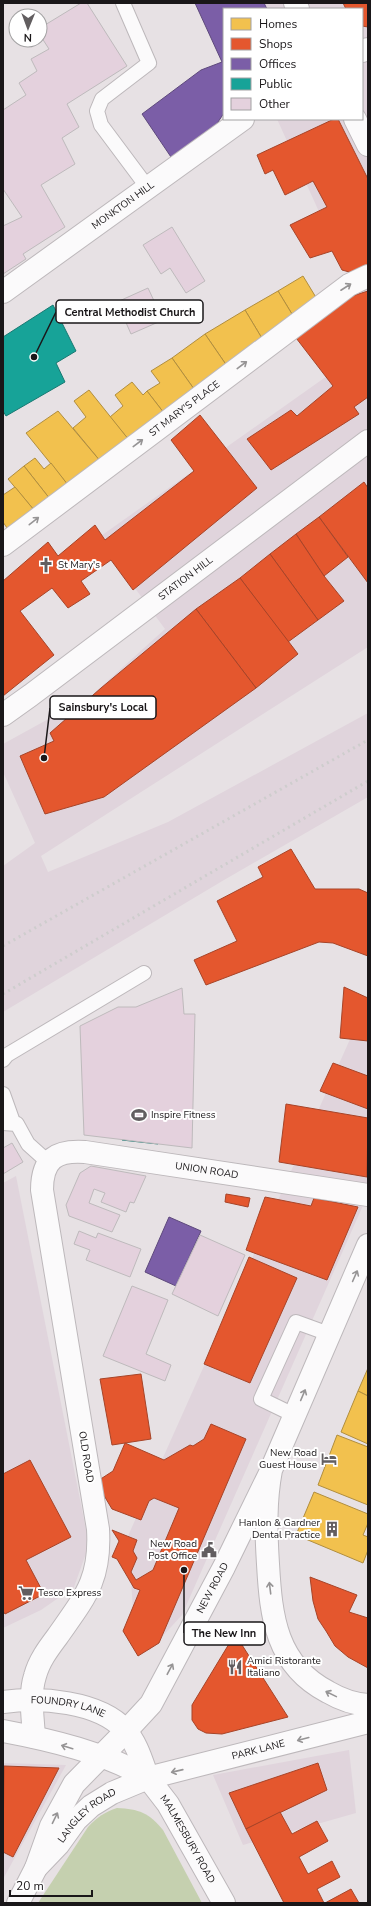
<svg xmlns="http://www.w3.org/2000/svg" width="371" height="1906" font-family="'Nunito Sans',sans-serif">
<rect width="100%" height="100%" fill="#e7e1e4"/>
<g fill="#e0d4dc">
<polygon points="224,3 368,3 368,320 277,119 362,119 362,9 227,9"/>
<polygon points="368,347 368,647 41,856 48,872 168,822 368,713 368,797 224,880 3,1012 3,866 35,843 3,772 3,744 92,695 165,629 98,538"/>
<polygon points="368,999 368,1194 182,1615 149,1651 133,1610 128,1536"/>
<polygon points="16,1176 89,1545 74,1587 41,1610 3,1628 3,1183"/>
<polygon points="349,1750 356,1813 243,1845 213,1775"/>
<polygon points="3,1763 66,1765 3,1879"/>
</g>
<path fill="#c5d0af" d="M117 1808C139 1809 149 1813 163 1830L202 1903H38L88 1827C97 1817 105 1812 117 1808Z"/>
<g fill="#f2c14e" stroke="#b18e3e">
<polygon points="303,276 320,304 295,319 278,291"/>
<polygon points="278,291 295,319 263,340 245,310"/>
<polygon points="245,310 263,340 227,366 205,334"/>
<polygon points="205,334 227,366 194,389 172,358"/>
<polygon points="172,358 194,389 164,413 147,391 160,383 151,371"/>
<polygon points="132,382 143,395 147,391 164,413 129,440 110,417 123,406 115,395"/>
<polygon points="89,390 129,440 101,462 73,428 86,417 74,401"/>
<polygon points="58,411 101,462 68,485 26,433"/>
<polygon points="35,458 44,469 51,463 68,485 50,499 24,466"/>
<polygon points="24,466 50,499 34,510 8,479"/>
<polygon points="15,487 34,510 9,531 3,522 3,495"/>
<polygon points="368,1368 368,1396 358,1391"/>
<polygon points="358,1391 368,1396 368,1444 341,1432"/>
<polygon points="337,1435 368,1447 368,1505 318,1485"/>
<polygon points="314,1492 368,1514 368,1523 363,1535 368,1537 368,1550 363,1563 296,1535"/>
</g>
<g fill="#e4572e" stroke="#a74428">
<polygon points="343,3 368,3 368,27 362,26 362,9 346,9"/>
<polygon points="334,119 338,119 368,179 368,271 360,275 342,270 332,251 310,258 290,225 327,207 313,181 285,195 273,170 265,174 257,155"/>
<polygon points="368,291 368,397 354,407 359,414 271,470 247,439 291,410 297,416 333,386 293,334 349,297"/>
<polygon points="200,415 257,488 133,590 111,560 81,581 90,594 68,608 52,588 20,611 54,655 3,696 3,581 48,542 58,556 95,525 105,540 194,471 171,440"/>
<polygon points="364,482 368,488 368,583 319,517"/>
<polygon points="319,517 348,557 324,576 296,534"/>
<polygon points="296,534 324,576 344,601 318,620 270,554"/>
<polygon points="270,554 318,620 288,642 240,578"/>
<polygon points="240,578 298,654 256,688 196,609"/>
<polygon points="196,609 256,688 104,797 45,814 20,756 54,741 50,733 101,688"/>
<polygon points="291,849 315,889 359,889 368,893 368,956 333,943 319,942 206,985 194,960 237,941 217,901 263,877 258,867"/>
<polygon points="344,987 368,998 368,1041 340,1038"/>
<polygon points="333,1063 368,1076 368,1109 320,1091"/>
<polygon points="286,1104 368,1118 367,1177 279,1162"/>
<polygon points="226,1194 250,1198 248,1207 225,1202"/>
<polygon points="265,1197 311,1206 314,1198 358,1207 327,1280 246,1250"/>
<polygon points="249,1257 297,1278 250,1383 204,1364"/>
<polygon points="141,1374 151,1439 112,1445 100,1379"/>
<polygon points="211,1424 246,1439 159,1643 138,1656 123,1631 140,1590 134,1588 117,1559 112,1557 119,1541 112,1530 137,1540 133,1551 137,1558 131,1572 136,1580 153,1570 179,1508 154,1498 149,1501 141,1520 112,1509 96,1482 113,1471 125,1443 164,1460 190,1445 193,1446 204,1439"/>
<polygon points="30,1460 71,1537 26,1560 44,1594 5,1614 3,1611 3,1474"/>
<polygon points="310,1577 357,1595 349,1612 368,1618 368,1668 348,1657 335,1646 326,1631 318,1619 313,1601"/>
<polygon points="235,1634 288,1717 222,1734 206,1733 198,1729 192,1720 192,1705"/>
<polygon points="318,1763 327,1790 246,1829 229,1793"/>
<polygon points="4,1766 59,1768 13,1857 3,1852"/>
<polygon points="280,1812 292,1834 317,1821 328,1841 299,1857 308,1874 332,1861 340,1877 317,1889 324,1903 284,1903 246,1829"/>
<polygon points="351,1889 359,1903 325,1903"/>
</g>
<g fill="#7b5ea7" stroke="#5e497c">
<polygon points="195,3 264,3 267,9 224,9 224,113 216,125 197,140 171,157 142,114 201,70 222,62"/>
<polygon points="169,1217 201,1231 176,1286 145,1272"/>
</g>
<g fill="#17a398" stroke="#187972">
<polygon points="53,305 76,351 56,363 65,382 6,416 3,411 3,337"/>
<polygon points="156,1089 158,1144 122,1140 119,1090"/>
</g>
<g fill="#e4d1dd" stroke="#bebabc">
<polygon points="81,3 87,3 127,66 67,104 79,127 62,138 75,164 41,185 65,227 23,254 26,259 3,274 3,226 22,217 3,189 3,110 26,95 19,83 37,71 31,59 49,49 40,35 40,28"/>
<polygon points="172,227 205,281 186,293 170,268 161,274 143,245"/>
<polygon points="148,288 163,320 131,334 117,302"/>
<polygon points="182,988 184,1014 195,1014 192,1148 84,1135 80,1026 118,1007 136,1007"/>
<polygon points="12,1143 23,1162 3,1174 3,1148"/>
<polygon points="91,1166 146,1176 134,1203 130,1202 126,1212 101,1202 105,1193 94,1189 89,1203 120,1215 112,1232 69,1216 66,1205 80,1173"/>
<polygon points="79,1231 96,1238 98,1233 141,1249 130,1277 86,1260 90,1250 74,1244"/>
<polygon points="200,1235 245,1255 218,1316 172,1294"/>
<polygon points="132,1286 168,1300 146,1354 171,1365 165,1381 103,1356"/>
</g>
<g fill="none" stroke-linecap="round" stroke-linejoin="round">
<defs>
<g id="service">
<polyline points="123,3 149,63 102,99 97,111 101,125 148,188"/>
<polyline points="3,1060 7,1055 144,973"/>
<polyline points="3,1094 13,1122"/>
<polyline points="3,1123 17,1124 28,1144 48,1162"/>
<polyline points="294,1415 261,1399 296,1322 329,1334"/>
</g>
<g id="minor">
<polyline points="362,51 368,49"/>
<path id="s1" d="M3 292 243 119"/>
<path id="s2" d="M3 545 349 285 368 276"/>
<path id="s3" d="M3 1702C40 1697 99 1701 125 1730 137 1743 142 1762 148 1778"/>
<path d="M3 1731C51 1740 106 1753 148 1778"/>
<path id="s4" d="M34 1737C33 1718 29 1695 35 1676 39 1661 48 1649 57 1637 85 1597 101 1580 98 1529L42 1190C42 1159 56 1150 85 1152L368 1195"/>
</g>
<g id="tertiary">
<polyline points="295,3 298,9"/>
<polyline points="355,119 368,145"/>
<path id="s5" d="M3 715 31 695 368 441"/>
</g>
<g id="secondary">
<path id="s6" d="M148 1778 168 1804 224 1903"/>
<path id="s7" d="M36 1868 51 1826 74 1784 126 1731 151 1704 224 1567 269 1475"/>
<path id="s8" d="M18 1903 36 1868 58 1845 76 1820 91 1806 112 1793 148 1778 368 1722"/>
</g>
<path id="primary" d="M368 1245 271 1470C265 1502 266 1532 268 1564 271 1617 276 1665 328 1692 340 1699 354 1704 368 1705"/>
</defs>
<use href="#service" stroke="#bdb8bb" stroke-width="16"/>
<use href="#minor" stroke="#bdb8bb" stroke-width="24"/>
<use href="#tertiary" stroke="#bdb8bb" stroke-width="24"/>
<use href="#secondary" stroke="#bdb8bb" stroke-width="24"/>
<use href="#primary" stroke="#bdb8bb" stroke-width="24"/>
<use href="#service" stroke="#fbfafb" stroke-width="14"/>
<use href="#minor" stroke="#fbfafb" stroke-width="22"/>
<use href="#tertiary" stroke="#fbfafb" stroke-width="22"/>
<use href="#secondary" stroke="#fbfafb" stroke-width="22"/>
<use href="#primary" stroke="#fbfafb" stroke-width="22"/>
<g stroke="#cecdcd" stroke-width="3" stroke-dasharray="2 4" stroke-linecap="butt">
<polyline points="3,946 368,740"/>
<polyline points="3,994 368,781"/>
</g>
</g>
<defs><path id="oneway-shaft" d="M-6 0H5M1.5-3L5.5 0L1.5 3" fill="none" stroke-width="1.6" stroke-linecap="round" stroke-linejoin="round"/></defs>
<g stroke="#969495">
<use href="#oneway-shaft" transform="translate(346 287) rotate(-33)"/>
<use href="#oneway-shaft" transform="translate(242 365) rotate(-37)"/>
<use href="#oneway-shaft" transform="translate(138 443) rotate(-37)"/>
<use href="#oneway-shaft" transform="translate(34 521) rotate(-38)"/>
<use href="#oneway-shaft" transform="translate(355 1276) rotate(-66)"/>
<use href="#oneway-shaft" transform="translate(303 1395) rotate(-67)"/>
<use href="#oneway-shaft" transform="translate(270 1588) rotate(-97)"/>
<use href="#oneway-shaft" transform="translate(170 1669) rotate(-62)"/>
<use href="#oneway-shaft" transform="translate(331 1694) rotate(-154)"/>
<use href="#oneway-shaft" transform="translate(303 1739) rotate(165)"/>
<use href="#oneway-shaft" transform="translate(67 1747) rotate(-163)"/>
<use href="#oneway-shaft" transform="translate(177 1771) rotate(167)"/>
<use href="#oneway-shaft" transform="translate(55 1818) rotate(-64)"/>
</g>
<defs>
<symbol id="church-bare" viewBox="-9 -9 18 18"><path d="M-1.2-6h2.4v3.5h3.3v2.4h-3.3V6h-2.4V-.1h-3.3v-2.4h3.3Z" fill="#625e60" stroke="#fff" stroke-width="2.5" paint-order="stroke"/></symbol>
<symbol id="stadium-bare" viewBox="-9 -9 18 18"><path d="M0-5a6.5 5 0 1 0 0 10a6.5 5 0 1 0 0-10ZM-3.5-1.8h7v3.6h-7Z" fill="#625e60" stroke="#fff" stroke-width="2.5" paint-order="stroke"/></symbol>
<symbol id="hotel-bare" viewBox="-9 -9 18 18"><path d="M-6-4.5h1.5V1H6V5H4.5V3h-9V5H-6ZM-4 0a1.8 1.8 0 1 1 3.6 0ZM.5 0V-2.5h3Q6-2.5 6 0Z" fill="#625e60" stroke="#fff" stroke-width="2.5" paint-order="stroke"/></symbol>
<symbol id="building-bare" viewBox="-9 -9 18 18"><path d="M-4-6H4V6H1V3H-1V6H-4ZM-2.5-4.3h1.7v1.8h-1.7ZM.8-4.3h1.7v1.8H.8ZM-2.5-1h1.7V.8h-1.7ZM.8-1h1.7V.8H.8Z" fill="#625e60" stroke="#fff" stroke-width="2.5" paint-order="stroke"/></symbol>
<symbol id="civic-bare" viewBox="-9 -9 18 18"><path d="M-.6-6.5H3V-4.5H.6V-3L4-1V1h2V6H-6V1h2V-1L-.6-3ZM-1.2 2.5V6h2.4V2.5Z" fill="#625e60" stroke="#fff" stroke-width="2.5" paint-order="stroke"/></symbol>
<symbol id="supermarket-bare" viewBox="-9 -9 18 18"><path d="M-6-5.5h2.5l.6 2H6L4.5 2H-2.5L-4.4-4H-6ZM-1.5 3.2a1.3 1.3 0 1 0 .1 0ZM3 3.2a1.3 1.3 0 1 0 .1 0Z" fill="#625e60" stroke="#fff" stroke-width="2.5" paint-order="stroke"/></symbol>
<symbol id="restaurant-bare" viewBox="-9 -9 18 18"><path d="M-5-6h1v4h1v-4h1v4h1v-4h1v5L-1.5 .5V6h-2V.5L-5-1ZM5-6V6H3V1.5H1.5Q1.5-4 5-6Z" fill="#625e60" stroke="#fff" stroke-width="2.5" paint-order="stroke"/></symbol>
</defs>
<g fill-rule="evenodd">
<use href="#church-bare" x="35" y="554" width="22" height="22"/>
<use href="#stadium-bare" x="128" y="1104" width="22" height="22"/>
<use href="#hotel-bare" x="318" y="1448" width="22" height="22"/>
<use href="#building-bare" x="321" y="1518" width="22" height="22"/>
<use href="#civic-bare" x="198" y="1539" width="22" height="22"/>
<use href="#supermarket-bare" x="15" y="1582" width="22" height="22"/>
<use href="#restaurant-bare" x="224" y="1656" width="22" height="22"/>
</g>
<g text-anchor="middle" dominant-baseline="central" stroke-width="4" stroke-linejoin="round" paint-order="stroke">
<g font-size="10" fill="#1a1719" stroke="#fff">
<text stroke="none"><textPath href="#s1" startOffset="148">MONKTON HILL</textPath></text>
<text stroke="none"><textPath href="#s2" startOffset="227">ST MARY'S PLACE</textPath></text>
<text stroke="none"><textPath href="#s5" startOffset="228">STATION HILL</textPath></text>
<text stroke="none"><textPath href="#s4" startOffset="760">UNION ROAD</textPath></text>
<text transform="translate(86 1457) rotate(81)">OLD ROAD</text>
<text stroke="none"><textPath href="#s7" startOffset="335">NEW ROAD</textPath></text>
<text stroke="none"><textPath href="#s3" startOffset="66">FOUNDRY LANE</textPath></text>
<text stroke="none"><textPath href="#s8" startOffset="300">PARK LANE</textPath></text>
<text stroke="none"><textPath href="#s8" startOffset="113">LANGLEY ROAD</textPath></text>
<text stroke="none"><textPath href="#s6" startOffset="73">MALMESBURY ROAD</textPath></text>
</g>
<g font-size="10" fill="#1a1719" stroke="#fff" text-anchor="start">
<text x="58" y="565">St Mary's</text>
<text x="151" y="1115">Inspire Fitness</text>
<text x="317" y="1453" text-anchor="end">New Road<tspan x="317" dy="12">Guest House</tspan></text>
<text x="320" y="1523" text-anchor="end">Hanlon &amp; Gardner<tspan x="320" dy="12">Dental Practice</tspan></text>
<text x="197" y="1544" text-anchor="end">New Road<tspan x="197" dy="12">Post Office</tspan></text>
<text x="38" y="1593">Tesco Express</text>
<text x="247" y="1661">Amici Ristorante<tspan x="247" dy="12">Italiano</tspan></text>
</g>
</g>
<path fill="none" stroke="#1a1719" stroke-width="1.5" d="M34 357L56 312M44 758L50 708M184 1570L184 1633"/>
<g fill="#1a1719" stroke="#fff" stroke-width="1.5">
<circle cx="34" cy="357" r="4"/>
<circle cx="44" cy="758" r="4"/>
<circle cx="184" cy="1570" r="4"/>
</g>
<g fill="#fff" stroke="#1a1719" stroke-width="1.5">
<rect x="56" y="300" width="147" height="23" rx="4"/>
<rect x="50" y="696" width="106" height="23" rx="4"/>
<rect x="184" y="1622" width="81" height="23" rx="4"/>
</g>
<g font-size="11" text-anchor="middle" font-weight="bold" fill="#1a1719">
<text x="130" y="316">Central Methodist Church</text>
<text x="103" y="711">Sainsbury's Local</text>
<text x="224" y="1637">The New Inn</text>
</g>
<rect width="371" height="1906" fill="none" stroke="#1a1719" stroke-width="8"/>
<rect x="223" y="8" width="140" height="112" fill="#ffffff" stroke="#a3a2a3"/>
<rect x="231" y="18" width="20" height="12" fill="#f2c14e" stroke="#a3a2a3"/>
<text x="259" y="28" font-size="12" fill="#1a1719">Homes</text>
<rect x="231" y="38" width="20" height="12" fill="#e4572e" stroke="#a3a2a3"/>
<text x="259" y="48" font-size="12" fill="#1a1719">Shops</text>
<rect x="231" y="58" width="20" height="12" fill="#7b5ea7" stroke="#a3a2a3"/>
<text x="259" y="68" font-size="12" fill="#1a1719">Offices</text>
<rect x="231" y="78" width="20" height="12" fill="#17a398" stroke="#a3a2a3"/>
<text x="259" y="88" font-size="12" fill="#1a1719">Public</text>
<rect x="231" y="98" width="20" height="12" fill="#e4d1dd" stroke="#a3a2a3"/>
<text x="259" y="108" font-size="12" fill="#1a1719">Other</text>
<g transform="translate(28 28) rotate(181)"><circle r="19" fill="#ffffff" stroke="#a3a2a3"/>
<path d="M0-3L7 15L0 10L-7 15Z" fill="#625e60"/>
<text y="-6" font-size="11" font-weight="bold" text-anchor="middle" fill="#1a1719">N</text>
</g>
<path d="M10 1890v6h82v-6" fill="none" stroke="#1a1719" stroke-width="2"/>
<text x="16" y="1890" font-size="12" fill="#1a1719" stroke="#ffffff" stroke-width="3" paint-order="stroke">20 m</text>
</svg>
